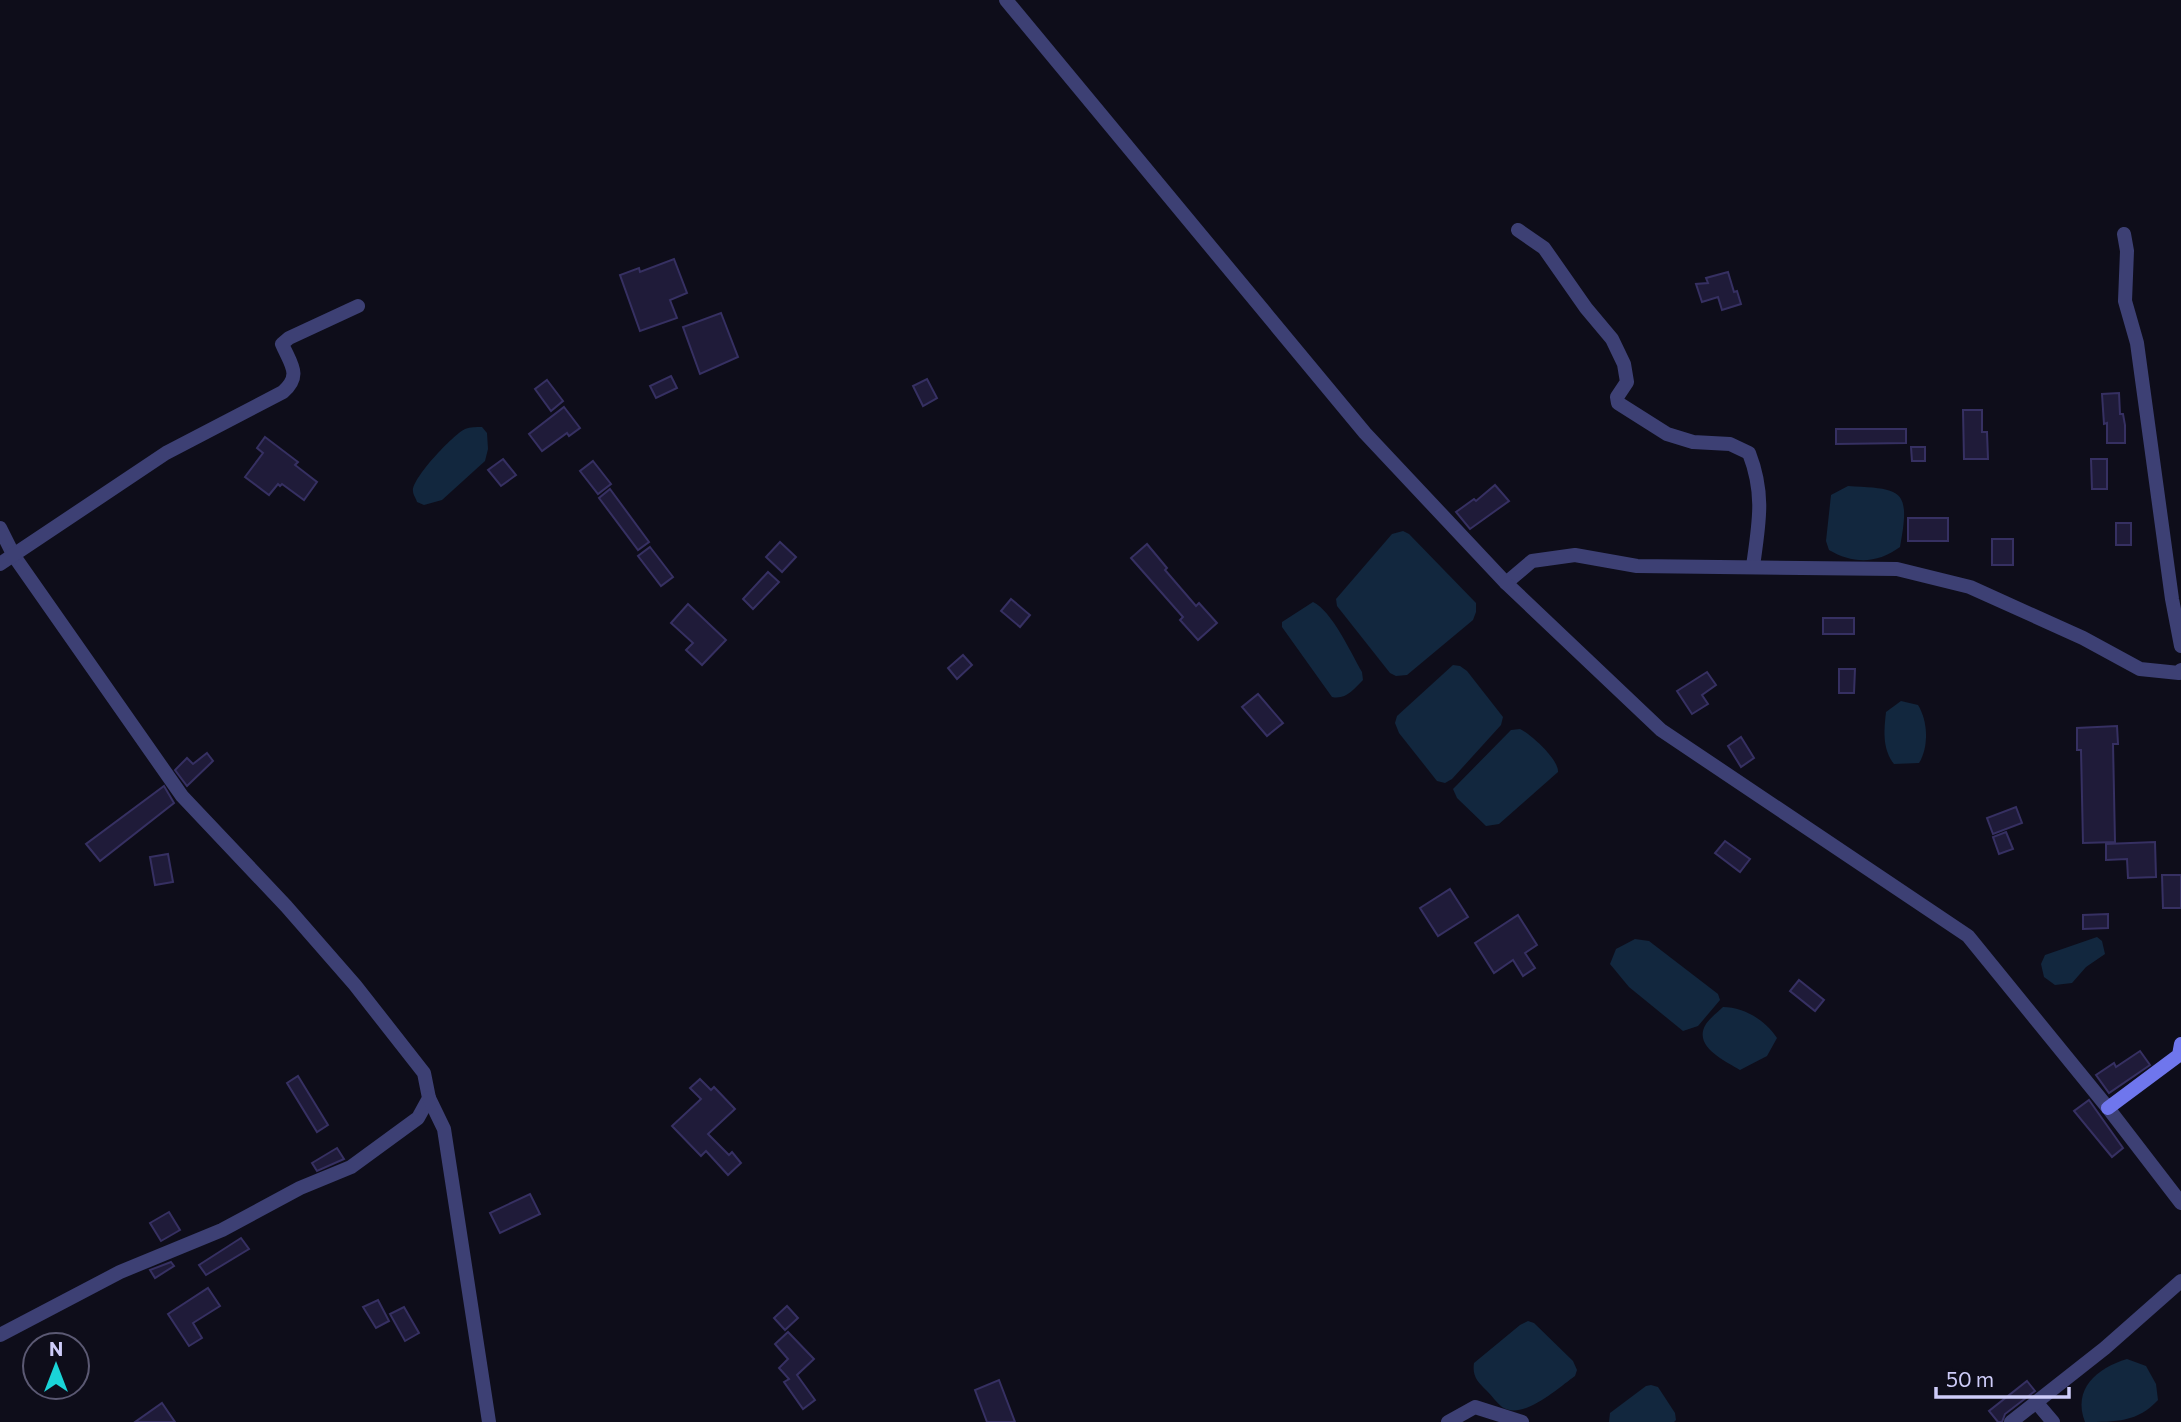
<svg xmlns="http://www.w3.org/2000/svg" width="2181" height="1422" font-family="Commissioner,sans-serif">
<rect width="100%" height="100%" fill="#0e0d1a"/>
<g fill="#12273e">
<path d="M482 427 487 433 488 449 485 461 442 500 424 505 417 502C416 498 413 495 413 491 412 478 453 435 465 429 470 427 477 427 482 427Z"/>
<path d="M1848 486C1902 489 1911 488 1900 547 1877 564 1853 564 1829 550L1826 541 1831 495Z"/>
<polygon points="1403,531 1409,534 1476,603 1476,612 1473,620 1407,675 1396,676 1390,673 1337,606 1336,599 1392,534"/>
<path d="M1313 602C1332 611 1351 653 1362 672L1363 680C1354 689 1346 700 1332 697L1282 627V622Z"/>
<polygon points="1453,665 1460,666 1467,671 1503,717 1501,725 1452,779 1445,783 1437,781 1399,733 1395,723 1397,716"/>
<path d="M1901 701 1918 705C1928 721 1929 747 1919 763L1894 764C1882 749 1884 730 1886 712Z"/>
<path d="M1520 729C1531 734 1559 760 1558 772L1499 824 1486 826 1457 798 1453 789 1511 730Z"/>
<polygon points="2097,937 2102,941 2105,954 2086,967 2072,983 2055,985 2044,977 2041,964 2045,955"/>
<polygon points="1635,939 1649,941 1718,994 1720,1000 1698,1026 1683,1031 1629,987 1610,964 1616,949"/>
<path d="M1723 1007C1744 1007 1765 1020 1777 1038L1767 1056 1740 1070C1725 1061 1692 1046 1706 1024 1710 1018 1718 1012 1723 1007Z"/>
<path d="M1528 1321 1534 1323 1573 1361 1577 1370 1575 1376C1558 1388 1523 1421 1502 1407 1497 1403 1492 1396 1487 1391 1478 1382 1472 1377 1474 1363L1520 1325Z"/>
<path d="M2127 1359 2146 1366 2156 1384 2158 1400C2138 1422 2116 1422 2085 1422 2072 1389 2097 1368 2127 1359Z"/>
<polygon points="1651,1385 1658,1387 1675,1413 1676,1420 1674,1422 1609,1422 1610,1413 1646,1386"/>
</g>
<g fill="#1f1b39" stroke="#363062" stroke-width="2">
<polygon points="674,259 687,293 670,300 677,318 640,331 620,275 639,268 640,272"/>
<polygon points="1728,272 1734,292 1737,291 1741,304 1722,310 1718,297 1702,302 1696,284 1708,283 1706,278"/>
<polygon points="721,313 738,357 700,374 683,327"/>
<polygon points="671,376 677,388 656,398 650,386"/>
<polygon points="927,379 937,398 923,406 913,386"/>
<polygon points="547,380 563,401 551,411 535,389"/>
<polygon points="2119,393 2120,414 2123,414 2125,425 2125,443 2107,443 2107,423 2104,424 2102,394"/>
<polygon points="564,407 580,428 569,436 567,433 542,451 529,434"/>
<polygon points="1963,410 1982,410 1982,432 1987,432 1988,459 1964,459"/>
<polygon points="1836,429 1906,429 1906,443 1836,444"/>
<polygon points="265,437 298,462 295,465 317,482 304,500 282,484 280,486 278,484 269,495 245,477 263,453 257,448"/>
<polygon points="1911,447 1925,447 1925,461 1912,461"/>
<polygon points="503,459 516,475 501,486 488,470"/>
<polygon points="2091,459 2107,459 2107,489 2092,489"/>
<polygon points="593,461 611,484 598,494 580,471"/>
<polygon points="1495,485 1509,501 1470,529 1456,512 1474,499 1476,501"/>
<polygon points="610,489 649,542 638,550 599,498"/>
<rect x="1908" y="518" width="40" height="23"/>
<rect x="2116" y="523" width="15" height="22"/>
<rect x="1992" y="539" width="21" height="26"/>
<polygon points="780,542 796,557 782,572 766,557"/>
<polygon points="1147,544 1167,568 1165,570 1196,606 1199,603 1217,623 1198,640 1180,620 1183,617 1131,558"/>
<polygon points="650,547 673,577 661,586 638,556"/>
<polygon points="768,572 779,582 753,609 743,599"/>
<polygon points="1011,599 1030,615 1020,627 1001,611"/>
<polygon points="688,604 726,640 702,665 686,650 693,643 671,623"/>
<rect x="1823" y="618" width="31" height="16"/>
<polygon points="963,655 972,665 957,679 948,668"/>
<polygon points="1839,669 1855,669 1854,693 1839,693"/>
<polygon points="1707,672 1716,685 1702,695 1708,704 1692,714 1677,691"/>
<polygon points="1258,694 1283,723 1267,736 1242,707"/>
<polygon points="2117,726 2118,744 2113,744 2115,842 2083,843 2081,750 2077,750 2077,728"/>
<polygon points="1741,737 1754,758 1741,767 1728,746"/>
<polygon points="207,753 213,761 187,786 175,770 187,758 193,764"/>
<polygon points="164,786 174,803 100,861 86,844"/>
<polygon points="2016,807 2022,823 1993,834 1987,818"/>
<polygon points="2006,832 2013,849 1999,854 1993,837"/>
<polygon points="1725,841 1750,859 1740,872 1715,853"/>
<polygon points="2155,842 2156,877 2128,878 2127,859 2106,860 2106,844"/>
<polygon points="168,854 173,882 155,885 150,857"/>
<polygon points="2162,875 2181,875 2181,908 2163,908"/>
<polygon points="1450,889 1468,917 1438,936 1420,908"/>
<polygon points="2108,914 2108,928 2083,929 2083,915"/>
<polygon points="1518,915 1537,945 1525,953 1535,968 1523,976 1513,960 1494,973 1475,943"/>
<polygon points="1799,980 1824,1000 1815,1011 1790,991"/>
<polygon points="2140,1051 2150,1065 2109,1093 2096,1075 2114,1063 2116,1067"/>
<polygon points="298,1076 328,1125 317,1132 287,1083"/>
<polygon points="700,1079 711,1090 714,1087 735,1109 708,1134 729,1155 732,1152 741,1163 728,1175 706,1151 701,1156 672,1126 701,1099 690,1088"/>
<polygon points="2089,1100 2123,1148 2112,1157 2074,1111"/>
<polygon points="337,1148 344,1159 317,1171 312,1163"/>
<polygon points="530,1194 540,1214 500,1233 490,1213"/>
<polygon points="169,1212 180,1230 161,1241 150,1223"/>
<polygon points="241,1238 249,1249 206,1275 199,1265"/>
<polygon points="171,1262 174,1266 155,1278 150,1270"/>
<polygon points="208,1288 220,1306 193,1323 202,1338 189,1346 168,1314"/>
<polygon points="378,1300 389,1321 376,1328 363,1307"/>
<polygon points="787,1306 798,1318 785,1330 774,1318"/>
<polygon points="404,1307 419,1333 405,1341 390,1314"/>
<polygon points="788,1332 814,1359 797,1375 815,1400 803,1409 784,1382 789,1379 779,1368 788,1359 775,1344"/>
<polygon points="999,1380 1015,1422 987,1422 975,1390"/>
<polygon points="2027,1381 2035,1391 2005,1414 2002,1422 1998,1422 1989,1411"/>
<polygon points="162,1403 175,1422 135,1422"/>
</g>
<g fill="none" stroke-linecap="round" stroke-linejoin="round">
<g stroke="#3d4074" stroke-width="14">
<path d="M1518 230 1544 248 1586 308 1612 339 1624 364 1627 382 1617 397 1618 403 1667 434 1693 442 1730 444 1749 453C1765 494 1759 523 1753 566"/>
<polyline points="2124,234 2127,251 2125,301 2137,343 2172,599 2181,646"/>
<polyline points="0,528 14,556 182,796 286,906 355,985 424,1073 429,1098 418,1118 351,1167 300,1188 222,1230 120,1272 0,1335"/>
<path d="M0 564 166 453 283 392C302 375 291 365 282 344L289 338 358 306"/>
<polyline points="1506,583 1532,561 1575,555 1637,566 1897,569 1970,587 2083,638 2140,669 2179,673 2181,670"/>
<polyline points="429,1098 444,1129 489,1422"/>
<polyline points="2036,1402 2053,1422"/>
<polyline points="1448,1422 1475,1407 1522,1422"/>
<polyline points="2011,1422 2105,1348 2181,1281"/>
</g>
<polyline stroke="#3d4074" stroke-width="14" points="1006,0 1365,433 1506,583 1661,730 1968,936 2108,1108 2181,1203"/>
<polyline stroke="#6f76ed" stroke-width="14" points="2108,1108 2179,1055 2181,1044"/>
</g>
<g transform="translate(56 1366)"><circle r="33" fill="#0e0d1a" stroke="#5b5973" stroke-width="2"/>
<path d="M0-5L12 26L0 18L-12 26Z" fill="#1ad4d7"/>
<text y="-10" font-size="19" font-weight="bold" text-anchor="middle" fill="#ceccf9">N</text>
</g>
<path d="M1936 1387v10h133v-10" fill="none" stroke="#ceccf9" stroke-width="3.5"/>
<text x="1946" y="1387" font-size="21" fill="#ceccf9" stroke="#0e0d1a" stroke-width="5" paint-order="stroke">50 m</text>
</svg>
